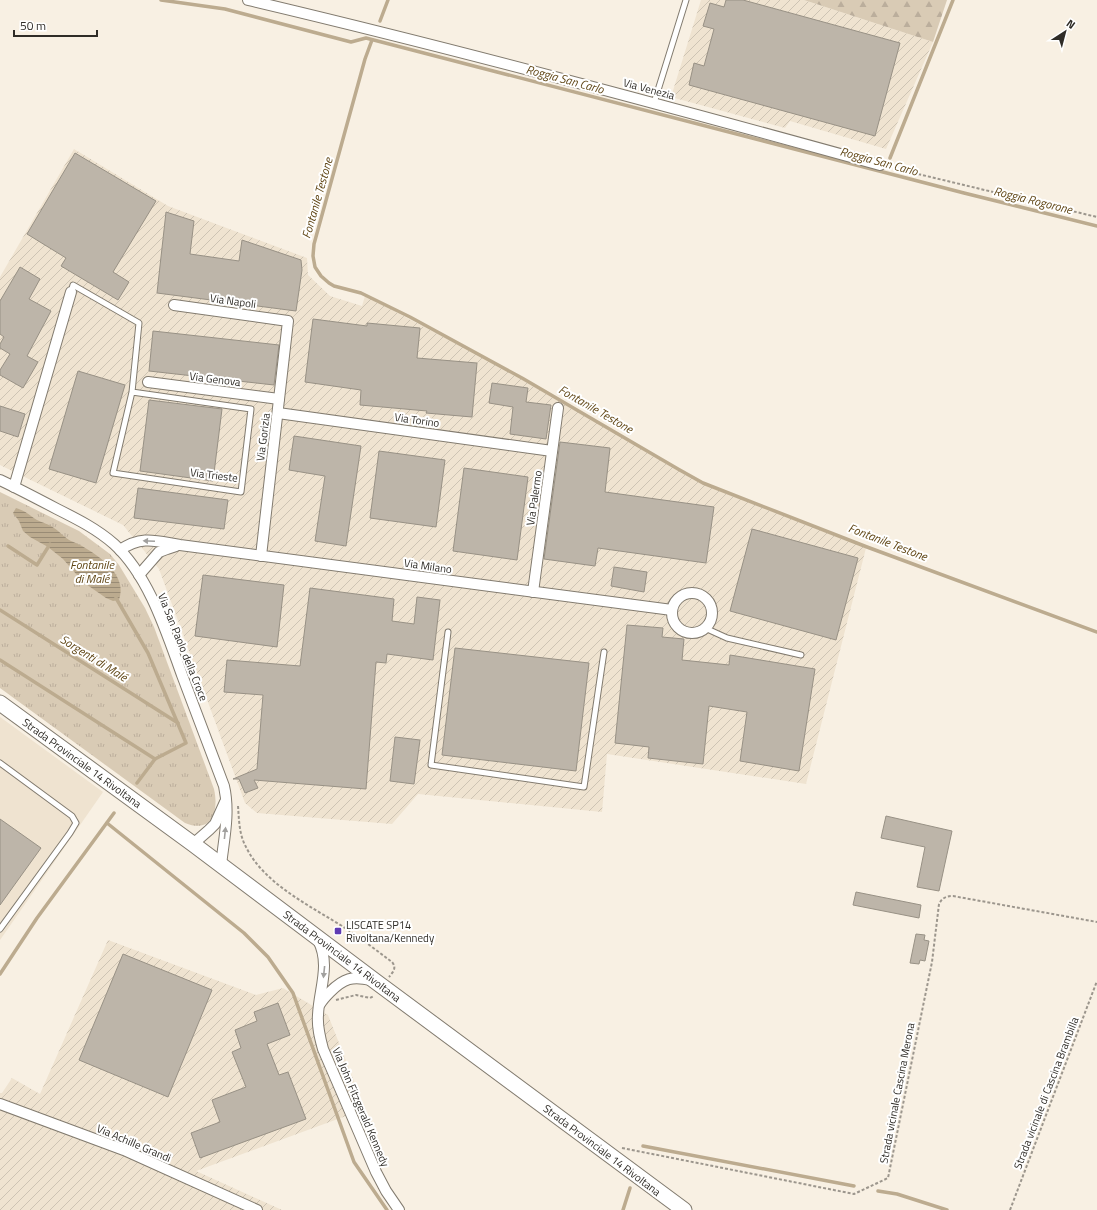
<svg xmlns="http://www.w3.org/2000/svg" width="1097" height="1210" font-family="'Titillium Web',sans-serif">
<defs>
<pattern id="industrial-furrows" width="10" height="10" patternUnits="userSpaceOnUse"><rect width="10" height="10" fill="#efe3d0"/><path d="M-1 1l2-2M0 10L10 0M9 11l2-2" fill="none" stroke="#cdc3b3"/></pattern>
<pattern id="grass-tufts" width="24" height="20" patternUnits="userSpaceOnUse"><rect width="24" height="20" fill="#d9cbb5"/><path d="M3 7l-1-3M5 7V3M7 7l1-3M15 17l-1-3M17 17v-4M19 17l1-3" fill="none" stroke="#bbae9c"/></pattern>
<pattern id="forest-firs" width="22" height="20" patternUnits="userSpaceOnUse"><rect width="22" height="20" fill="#d9cbb5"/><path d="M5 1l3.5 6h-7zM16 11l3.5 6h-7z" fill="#bbae9c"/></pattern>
<pattern id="water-rules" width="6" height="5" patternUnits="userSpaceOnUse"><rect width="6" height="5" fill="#bcab8f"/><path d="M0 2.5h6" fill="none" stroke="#998b75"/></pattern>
</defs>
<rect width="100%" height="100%" fill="#f8f0e3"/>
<polygon fill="#efe3d0" points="0,717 103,792 0,940"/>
<g fill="url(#industrial-furrows)">
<polygon points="701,0 804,0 933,42 886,149 790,121 785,128 671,97"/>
<polygon points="74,149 168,206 307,258 308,275 330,296 362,306 365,296 495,364 702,484 866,548 806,784 607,754 602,812 418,794 392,824 257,813 245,803 159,569 123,525 0,465 0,277"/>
<polygon points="108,940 256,995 283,988 328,1015 365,1109 196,1171 282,1210 0,1210 0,1093 2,1093 12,1078 40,1094"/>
</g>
<path fill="url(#grass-tufts)" d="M0 492 79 531 110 554 119 565 145 608 154 627 214 789C219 811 212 834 185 823L0 688Z"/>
<polygon fill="url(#forest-firs)" points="804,0 947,0 933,42"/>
<path fill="url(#water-rules)" d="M16 508C26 511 29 515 37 520 43 523 49 524 54 528 60 532 65 538 71 541 75 543 79 544 82 546 101 557 128 576 119 600L113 601 106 598 83 582 63 559 48 547 30 537 23 531 19 521 13 513Z"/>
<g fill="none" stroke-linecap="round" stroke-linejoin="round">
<g stroke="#bcab8f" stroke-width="3.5">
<polyline points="161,0 225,9 351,42 366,38 964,193 1097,226"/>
<polyline points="380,21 388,0"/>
<polyline points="372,40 365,59 314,244 313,256 315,267 321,276 329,283 334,286 361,293 410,317 522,378 678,469 703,483 867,547 1097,632"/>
<polyline points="890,158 953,0"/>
<polyline points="8,546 37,565 50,544"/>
<polyline points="116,598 148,653 186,743 155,759 137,783"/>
<polyline points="0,610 178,723"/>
<polyline points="0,660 155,759"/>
<polyline points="107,823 244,933 268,957 293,993 354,1162 387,1210"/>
<polyline points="0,974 37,918 114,813"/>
<polyline points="643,1146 854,1186"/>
<polyline points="878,1191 897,1194 947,1210"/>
<polyline points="623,1210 630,1188"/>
</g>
</g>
<g fill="#bdb5a9" stroke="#989185">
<polygon points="726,0 743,0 900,43 875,136 689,85 694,63 704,66 714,29 703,26 710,3 724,7"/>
<polygon points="75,153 156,201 113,272 129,282 118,300 61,266 66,258 27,234"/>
<polygon points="166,212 194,221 190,254 239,261 242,240 301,260 302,270 296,311 157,293"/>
<polygon points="20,267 40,279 29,299 51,311 27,356 38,362 23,388 0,375 0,370 10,354 0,348 0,344 4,337 0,334 0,301"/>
<polygon points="313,319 367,326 367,323 420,328 417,358 477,363 472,417 426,413 427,411 360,405 361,390 305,382"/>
<polygon points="153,331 279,345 274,385 149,371"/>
<polygon points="78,371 125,385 96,483 49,469"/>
<polygon points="492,383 528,388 526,402 551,405 546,439 510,434 513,407 489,403"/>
<polygon points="149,400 222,409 213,481 140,471"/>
<polygon points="0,406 25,414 18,437 0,431"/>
<polygon points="294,436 361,446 346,546 315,541 325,476 289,470"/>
<polygon points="560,442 610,448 605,492 714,507 706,563 598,548 595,566 544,559"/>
<polygon points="379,451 445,460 436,527 370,518"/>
<polygon points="464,468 528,477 517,560 453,551"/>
<polygon points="138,488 228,500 224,529 134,518"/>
<polygon points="752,529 858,558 836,640 730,611"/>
<polygon points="614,567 647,572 644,592 611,586"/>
<polygon points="203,575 284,585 277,647 195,636"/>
<polygon points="310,588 394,599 392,621 414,624 417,597 440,600 433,660 387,654 386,663 376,662 366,789 254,780 258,788 245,793 239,779 233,779 257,769 263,695 224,692 227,660 300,666"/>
<polygon points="627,625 663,628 662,637 684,639 682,660 729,665 730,655 815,669 799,771 740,761 747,712 709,706 703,764 648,758 649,747 615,743"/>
<polygon points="455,648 589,663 576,771 442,755"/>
<polygon points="395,737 420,740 414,784 390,781"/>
<polygon points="886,816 952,831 939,891 917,887 925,847 881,838"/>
<polygon points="0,819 41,848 0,905"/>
<polygon points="856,892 921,905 919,918 853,905"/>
<polygon points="916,934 925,935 924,940 929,941 925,961 920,960 919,964 910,963"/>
<polygon points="123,954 212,990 168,1097 79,1060"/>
<polygon points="278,1003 290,1035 267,1044 279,1075 288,1072 306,1119 200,1158 191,1133 220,1122 212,1100 246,1087 232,1052 241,1048 235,1030 257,1021 254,1012"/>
</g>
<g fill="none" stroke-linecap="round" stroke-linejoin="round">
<defs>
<g id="lane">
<polyline points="654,103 686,0"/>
<polyline points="71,292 73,285 139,323 132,392 113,473 241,492 251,409 132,392"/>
<polyline points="705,628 727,638 801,655"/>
<polyline points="448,632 431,765 584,787 604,652"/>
<polyline points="0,763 72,816 76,823 70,833 0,929"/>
</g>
<g id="street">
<path d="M248 0C460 50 670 107 880 165"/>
<polyline points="174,305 288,321 261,556"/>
<polyline points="148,382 279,399"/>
<polyline points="278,413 552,451"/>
<path d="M0 480C19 489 38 499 57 509 77 519 97 529 114 544 149 576 166 631 182 675 196 712 210 749 224 786 230 812 224 839 221 865"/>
<polyline points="14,487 71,292"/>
<path d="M120 550C142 535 156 541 180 545L672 610"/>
<polyline points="139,575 159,552 167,549 176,546"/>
<polyline points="533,592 558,408"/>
<circle cx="692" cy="613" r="20"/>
<polyline points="193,844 209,830 215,824 225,802"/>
<path d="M318 940C331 965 319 989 318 1015 317 1027 320 1038 323 1049L376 1172 386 1191 399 1210"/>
<path d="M320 1004C323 999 326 996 330 992 344 978 352 976 371 980"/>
<polyline points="0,1104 124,1150 257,1210"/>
</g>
<polyline id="primary" points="0,703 193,844 375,981 684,1210"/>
</defs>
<use href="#lane" stroke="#827b6f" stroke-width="7"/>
<use href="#street" stroke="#827b6f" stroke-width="12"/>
<use href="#primary" stroke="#827b6f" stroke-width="17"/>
<g stroke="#9c968d" stroke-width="2" stroke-dasharray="3 2" stroke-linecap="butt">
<polyline points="889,167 1097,217"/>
<path d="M238 806C239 819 239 833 245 845 263 884 311 906 345 928 361 938 377 951 392 962 397 968 393 972 389 977"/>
<polyline points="336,1000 356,995 370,998 374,996"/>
<path d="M622 1148 854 1194 888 1178 932 962 939 904C942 898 946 896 953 896L1097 922"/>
<polyline points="1010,1210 1097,981"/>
</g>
<use href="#lane" stroke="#fff" stroke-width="5"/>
<use href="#street" stroke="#fff" stroke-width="10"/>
<use href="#primary" stroke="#fff" stroke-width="15"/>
</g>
<defs><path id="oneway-solid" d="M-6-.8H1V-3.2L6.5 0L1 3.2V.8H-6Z"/></defs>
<g fill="#a1a09e">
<use href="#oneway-solid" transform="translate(149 541) rotate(-177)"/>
<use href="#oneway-solid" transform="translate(225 833) rotate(-84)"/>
<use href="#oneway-solid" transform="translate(324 972) rotate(96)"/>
</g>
<rect fill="#5f3bb3" stroke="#fff" stroke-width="1.5" x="334" y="927" width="8" height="8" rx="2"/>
<g text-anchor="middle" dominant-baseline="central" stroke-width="4" stroke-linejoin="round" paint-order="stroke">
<g font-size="11" fill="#2f2c27" stroke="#fff">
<text transform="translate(649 89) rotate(15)">Via Venezia</text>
<text transform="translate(233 301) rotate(8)">Via Napoli</text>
<text transform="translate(215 379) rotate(7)">Via Genova</text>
<text transform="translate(417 420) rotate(8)">Via Torino</text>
<text transform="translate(263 437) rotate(-83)">Via Gorizia</text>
<text transform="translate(214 475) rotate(7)">Via Trieste</text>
<text transform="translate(534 498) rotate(-82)">Via Palermo</text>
<text transform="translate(428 566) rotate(8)">Via Milano</text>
<text transform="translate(183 647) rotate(68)">Via San Paolo della Croce</text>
<text transform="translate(82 763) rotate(36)">Strada Provinciale 14 Rivoltana</text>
<text transform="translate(342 956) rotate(37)">Strada Provinciale 14 Rivoltana</text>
<text transform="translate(897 1093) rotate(-79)">Strada vicinale Cascina Merona</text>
<text transform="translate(1046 1093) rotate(-69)">Strada vicinale di Cascina Brambilla</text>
<text transform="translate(361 1107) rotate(67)">Via John Fitzgerald Kennedy</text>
<text transform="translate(134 1143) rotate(23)">Via Achille Grandi</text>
<text transform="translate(602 1150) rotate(37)">Strada Provinciale 14 Rivoltana</text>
</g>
<g font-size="11" fill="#2f2c27" stroke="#fff" text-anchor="start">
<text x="346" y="925">LISCATE SP14<tspan x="346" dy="13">Rivoltana/Kennedy</tspan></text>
</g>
<g font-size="12" font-style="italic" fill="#604615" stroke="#fff">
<text transform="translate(565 79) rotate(15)">Roggia San Carlo</text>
<text transform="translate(879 161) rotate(15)">Roggia San Carlo</text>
<text transform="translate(317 198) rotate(-74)">Fontanile Testone</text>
<text transform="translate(1033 200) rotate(14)">Roggia Rogorone</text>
<text transform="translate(596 409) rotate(30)">Fontanile Testone</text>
<text transform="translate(888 542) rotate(21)">Fontanile Testone</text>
<text x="92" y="564">Fontanile<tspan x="92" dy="14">di Malé</tspan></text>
<text transform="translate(94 658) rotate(32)">Sorgenti di Malé</text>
</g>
</g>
<g transform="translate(1065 32) rotate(36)" stroke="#ffffff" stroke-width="3" paint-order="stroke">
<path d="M0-3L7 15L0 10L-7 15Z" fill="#2f2c27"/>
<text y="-6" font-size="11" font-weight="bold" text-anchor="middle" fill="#2f2c27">N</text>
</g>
<path d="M14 30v6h83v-6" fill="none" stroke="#2f2c27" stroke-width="2"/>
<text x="20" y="30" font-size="12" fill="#2f2c27" stroke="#ffffff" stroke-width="3" paint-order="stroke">50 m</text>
</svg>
